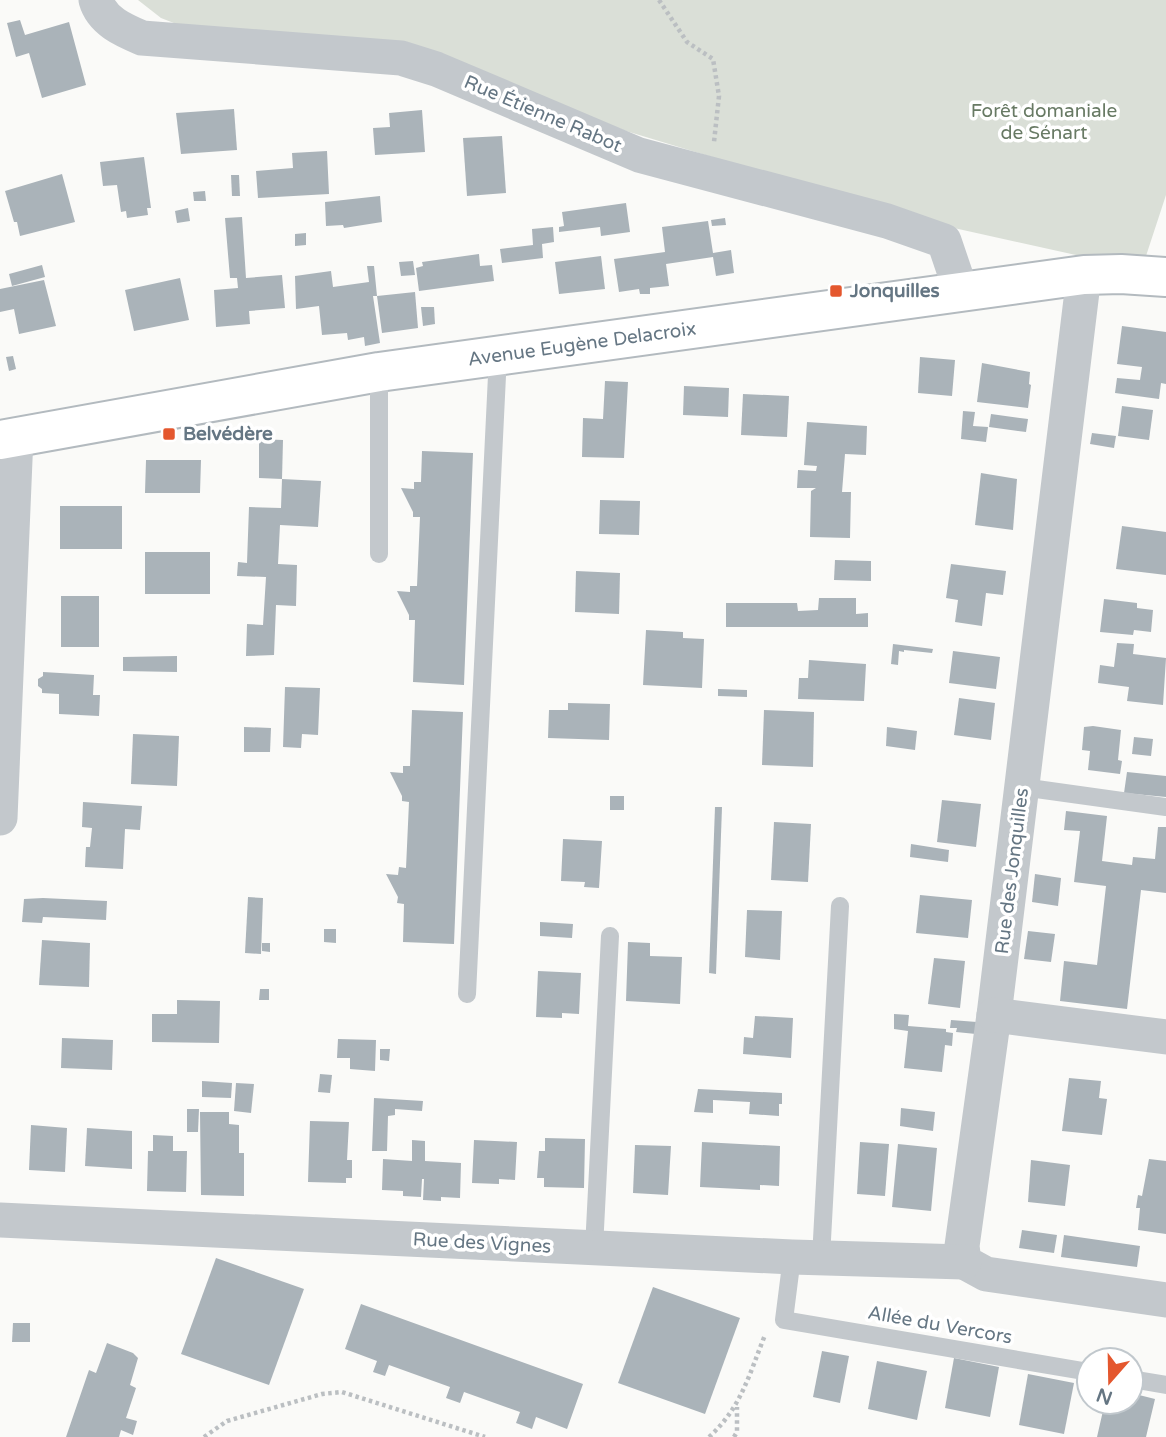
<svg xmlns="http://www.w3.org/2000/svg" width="1166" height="1437" font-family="'Varela Round',sans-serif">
<rect width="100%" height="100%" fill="#fafaf8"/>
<polygon fill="#dadfd7" points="138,0 1166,0 1166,195 1145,259 1103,261 927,222 626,131 456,66 207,36 161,18"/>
<g fill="#aab3b9">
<polygon points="20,20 25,35 69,22 86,85 42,98 29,53 16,57 7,23"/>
<polygon points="234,109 237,150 181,154 176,113"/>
<polygon points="422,110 425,152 375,155 373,128 390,127 389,113"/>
<polygon points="502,136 506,193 467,196 463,138"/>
<polygon points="327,151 329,194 258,198 256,171 293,168 292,153"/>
<polygon points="144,157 151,208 147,208 148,215 127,218 126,211 121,212 117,185 103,186 100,162"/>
<polygon points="62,174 75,222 20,236 17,222 14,222 5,191"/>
<polygon points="231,175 239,175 240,196 232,196"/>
<polygon points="205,191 206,201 194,201 193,192"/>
<polygon points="380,196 382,222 344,228 343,225 326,226 325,202"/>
<polygon points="626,203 630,232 601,236 600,227 559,232 559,227 564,226 562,212"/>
<polygon points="188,208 190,221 177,223 175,211"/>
<polygon points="242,217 246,278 282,275 285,308 249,311 250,324 216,327 214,290 238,288 237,278 230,278 225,218"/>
<polygon points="725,218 726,225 712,226 711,220"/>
<polygon points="708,221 713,253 731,250 734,273 716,276 713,257 666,264 669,286 650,288 650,294 640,294 639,289 619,292 614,259 665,252 662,227"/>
<polygon points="553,227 554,242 542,244 543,258 502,263 500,249 533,245 532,229"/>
<polygon points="306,233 306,245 295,246 295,234"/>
<polygon points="479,254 480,266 492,265 494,281 419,291 416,268 423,266 422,262"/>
<polygon points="601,256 605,289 559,294 555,262"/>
<polygon points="413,261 415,275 401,276 399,262"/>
<polygon points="42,265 45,277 12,286 9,274"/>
<polygon points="367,266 374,266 377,296 373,296 380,343 365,346 364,337 348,340 347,333 322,335 319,306 296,309 295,276 331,271 333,287 369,282"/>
<polygon points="180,278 189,320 134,331 125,290"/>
<polygon points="44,280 56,326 19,334 14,309 0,312 0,289"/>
<polygon points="415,292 418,328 382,333 377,296"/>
<polygon points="421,307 434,307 435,324 423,326"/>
<polygon points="1122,326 1166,332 1166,384 1161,383 1159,399 1115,393 1117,378 1140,380 1142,367 1117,364"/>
<polygon points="13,356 16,369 9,371 6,357"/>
<polygon points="920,357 955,360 952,396 918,393"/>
<polygon points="982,363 1030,372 1029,384 1031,385 1028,408 977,402"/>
<polygon points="605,381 628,382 624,458 582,457 583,418 603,419"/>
<polygon points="684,386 729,388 728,417 683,415"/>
<polygon points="743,394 789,396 787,437 741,435"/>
<polygon points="1122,406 1153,410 1149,440 1118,436"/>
<polygon points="963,411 975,412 973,426 988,427 986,442 961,439"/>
<polygon points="991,414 1028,419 1026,432 989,427"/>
<polygon points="807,422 867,426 866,455 845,454 842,492 851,492 850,538 810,537 811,491 816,488 797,488 798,470 816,471 817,466 804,465"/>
<polygon points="1092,433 1116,436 1114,448 1090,444"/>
<polygon points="259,439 283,440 282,479 259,478"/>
<polygon points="422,451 473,453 464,685 413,682 415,620 409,620 409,615 397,591 410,592 410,586 417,586 420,517 413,517 413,512 401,488 414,489 414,482 421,482"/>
<polygon points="146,460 201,460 200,493 145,493"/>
<polygon points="981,473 1017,479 1013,530 975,525"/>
<polygon points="282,479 321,481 318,527 280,525 278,564 297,565 296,606 276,605 274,655 246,656 247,624 263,625 266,577 237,576 238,562 247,563 249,507 281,508"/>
<polygon points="600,500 640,501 639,535 599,534"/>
<rect x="60" y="506" width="62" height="43"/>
<polygon points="1122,526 1166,532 1166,575 1116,569"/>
<rect x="145" y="552" width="65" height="42"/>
<polygon points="835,560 871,561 871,581 834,580"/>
<polygon points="951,564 1006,571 1003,595 986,593 982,626 955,622 958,600 946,598"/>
<polygon points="576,571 620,573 619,614 575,612"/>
<rect x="61" y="596" width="38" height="51"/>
<polygon points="819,598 856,598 856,614 868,613 868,627 726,627 726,603 797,603 798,611 818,610"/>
<polygon points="1104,599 1137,603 1137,608 1153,610 1151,632 1134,630 1133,635 1100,632"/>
<polygon points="646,630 683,632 683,638 704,639 702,688 643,685"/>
<polygon points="1117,643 1134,644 1133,654 1166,658 1163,705 1127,701 1129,687 1098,683 1100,665 1114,667"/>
<polygon points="893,644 933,649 932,653 904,650 904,652 899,651 898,665 891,664"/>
<polygon points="953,651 1000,657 996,689 949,683"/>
<polygon points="177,656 177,672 123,671 123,657"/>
<polygon points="809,660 866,664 864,701 798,699 799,678 808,678"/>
<polygon points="43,672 94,675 93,695 100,695 99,716 59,714 59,694 42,693 42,689 38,686 38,679 43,676"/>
<polygon points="285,687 320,688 318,735 302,734 301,748 283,747"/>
<polygon points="718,689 747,690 747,697 718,696"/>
<polygon points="959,698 995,703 991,740 954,735"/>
<polygon points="568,703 610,704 609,740 548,738 549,710 568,710"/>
<polygon points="412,710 463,712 454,944 403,942 404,904 397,903 398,897 386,874 398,875 399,867 406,868 409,802 402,801 402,796 390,772 403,773 403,766 410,766"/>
<polygon points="764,710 814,712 813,767 762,765"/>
<polygon points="1093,726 1121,730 1118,760 1122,761 1120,774 1088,770 1090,751 1082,750 1084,727"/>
<polygon points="244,727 271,728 270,752 244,752"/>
<polygon points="887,727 917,731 915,750 886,746"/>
<polygon points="133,734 179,736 177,786 131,784"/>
<polygon points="1134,737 1153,739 1151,756 1132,754"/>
<polygon points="1127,772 1166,776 1166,797 1124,793"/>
<rect x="610" y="796" width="14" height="14"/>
<polygon points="942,800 981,804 976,847 937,842"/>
<polygon points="83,802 142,806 140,830 125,829 123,869 85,867 86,847 90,847 92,828 82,827"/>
<polygon points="715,807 722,807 716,974 709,973"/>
<polygon points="1066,811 1107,816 1102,861 1132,865 1133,857 1155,859 1158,827 1166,827 1166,893 1141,890 1127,1009 1060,1001 1064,961 1097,965 1106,886 1074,882 1080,831 1064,830"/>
<polygon points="774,822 811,824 808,882 771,880"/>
<polygon points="563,839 602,841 599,888 584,887 585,882 561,881"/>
<polygon points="911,844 949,850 948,862 910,857"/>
<polygon points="1035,874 1061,878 1058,906 1032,902"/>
<polygon points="920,895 972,900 968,938 916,933"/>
<polygon points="248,897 263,898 261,954 245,953"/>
<polygon points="43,898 107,901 106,920 43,917 42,923 22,922 24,899"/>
<polygon points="747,910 782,911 780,960 745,957"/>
<polygon points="540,922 573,924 572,938 540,936"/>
<polygon points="324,929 336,929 336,943 324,942"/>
<polygon points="1028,931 1055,934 1051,962 1024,959"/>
<polygon points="42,940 90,943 89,987 39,985"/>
<polygon points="628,942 650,943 650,956 682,957 680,1004 626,1001"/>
<polygon points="262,943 270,943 270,952 262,951"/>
<polygon points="934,958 965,961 960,1008 928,1004"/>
<polygon points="538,971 581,973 579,1014 562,1013 562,1018 536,1017"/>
<polygon points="260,989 269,989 269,1000 259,1000"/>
<polygon points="177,1000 220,1001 219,1043 152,1042 152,1014 177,1014"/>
<polygon points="894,1014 909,1015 908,1026 946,1029 946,1032 953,1033 952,1046 945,1045 942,1072 904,1068 908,1031 894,1029"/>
<polygon points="755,1016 793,1018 791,1058 743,1054 744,1037 753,1038"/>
<polygon points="951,1020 977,1022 976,1034 956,1032 957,1028 950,1028"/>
<polygon points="62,1038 113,1040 112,1070 61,1068"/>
<polygon points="338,1039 376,1040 375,1071 350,1069 350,1058 337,1058"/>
<polygon points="380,1049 390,1049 389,1061 380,1060"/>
<polygon points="320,1074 332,1075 330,1093 318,1092"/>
<polygon points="1069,1078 1101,1081 1099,1098 1107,1099 1102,1135 1062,1131"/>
<polygon points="202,1081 232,1083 231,1098 202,1097"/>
<polygon points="236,1083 254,1084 251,1113 234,1111"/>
<polygon points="698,1089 782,1093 782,1104 779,1104 779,1116 749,1114 750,1102 713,1100 713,1113 694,1112"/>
<polygon points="374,1098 423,1101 422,1111 395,1109 395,1115 388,1116 387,1151 372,1151"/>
<polygon points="901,1108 935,1112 933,1131 900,1126"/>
<polygon points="187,1109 199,1109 198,1132 187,1132"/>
<polygon points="200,1112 229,1112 229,1124 239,1125 239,1153 244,1153 244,1196 201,1195"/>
<polygon points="310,1121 349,1122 347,1160 352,1160 352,1178 346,1178 346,1183 308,1182"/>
<polygon points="31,1125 67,1128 65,1172 29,1170"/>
<polygon points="87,1128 132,1131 132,1169 85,1166"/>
<polygon points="153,1135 173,1136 173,1151 187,1151 186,1192 147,1191 148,1151 153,1151"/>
<polygon points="545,1138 585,1139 584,1188 544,1187 544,1178 537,1178 539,1151 545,1151"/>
<polygon points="412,1140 425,1141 425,1161 461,1163 460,1198 441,1197 441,1201 423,1200 424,1179 422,1179 421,1197 403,1196 403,1191 382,1190 383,1159 412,1161"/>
<polygon points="474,1140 517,1142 515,1180 499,1179 499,1184 472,1183"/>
<polygon points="702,1142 780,1146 779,1186 760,1185 760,1190 700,1187"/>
<polygon points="860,1142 889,1144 885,1196 857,1194"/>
<polygon points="898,1144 937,1148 931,1211 892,1207"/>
<polygon points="635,1145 671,1146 668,1195 633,1193"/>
<polygon points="1149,1159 1166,1161 1166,1234 1138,1230 1140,1208 1136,1208 1138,1195 1142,1196"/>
<polygon points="1031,1160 1070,1165 1065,1206 1028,1202"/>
<polygon points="1022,1230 1057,1235 1054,1253 1019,1248"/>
<polygon points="1064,1235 1140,1246 1137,1267 1061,1257"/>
<polygon points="216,1258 304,1289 269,1385 181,1354"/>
<polygon points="653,1287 740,1318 705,1414 618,1383"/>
<polygon points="361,1304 583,1384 567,1429 536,1417 532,1429 516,1423 520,1412 464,1392 460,1403 446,1398 450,1387 389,1365 385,1376 373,1372 377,1361 345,1349"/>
<polygon points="13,1323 30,1323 30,1342 12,1342"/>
<polygon points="107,1343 133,1353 138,1358 130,1385 136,1388 126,1418 137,1421 133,1435 121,1430 119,1437 66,1437 89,1370 96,1373"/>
<polygon points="822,1351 849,1356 840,1403 813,1397"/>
<polygon points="954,1358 999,1367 990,1417 945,1408"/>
<polygon points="877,1361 927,1371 917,1420 868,1409"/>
<polygon points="1028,1374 1074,1383 1064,1434 1019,1425"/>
<polygon points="1131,1393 1155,1399 1146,1437 1097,1437 1105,1402 1131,1402"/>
</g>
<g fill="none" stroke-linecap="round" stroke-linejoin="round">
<defs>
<g id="secondary">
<path id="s1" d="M0 440 379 372 1084 275 1121 274 1166 277"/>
</g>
</defs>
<use href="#secondary" stroke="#b3babf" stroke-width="42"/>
<g stroke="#bbbfc2" stroke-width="4.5" stroke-dasharray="3.5 3.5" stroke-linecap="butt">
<polyline points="659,0 687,42 713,59 719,96 714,142"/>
<polyline points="204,1437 227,1421 322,1394 342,1392 485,1437"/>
<path d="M709 1437C741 1408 749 1375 765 1335"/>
<polyline points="734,1437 737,1432 737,1407"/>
</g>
<g stroke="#c3c8cc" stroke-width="18">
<polyline points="379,554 379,372"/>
<polyline points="1022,787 1166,807"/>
<polyline points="467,994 498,355"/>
<polyline points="594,1248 610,936"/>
<polyline points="792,1257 784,1320 1089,1372"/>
<polyline points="821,1258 840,906"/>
<polyline points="1131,1379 1166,1385"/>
</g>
<g stroke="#c3c8cc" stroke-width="35">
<path d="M96 0C102 21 123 30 142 38L401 58 436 69 639 155 887 221 944 241 961 291"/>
<polyline points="1084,275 994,1015 962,1246 964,1262 986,1274 1166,1300"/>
<polyline points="0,818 16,436"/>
<polyline points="994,1015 1166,1037"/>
<polyline points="0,1220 792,1257 964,1262"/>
</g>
<use href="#secondary" stroke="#fff" stroke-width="38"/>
</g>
<g fill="#e4572e" stroke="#fff" stroke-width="2.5">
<rect x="829" y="284" width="14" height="14" rx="3.5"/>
<rect x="162" y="427" width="14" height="14" rx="3.5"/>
</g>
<g text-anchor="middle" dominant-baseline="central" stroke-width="7" stroke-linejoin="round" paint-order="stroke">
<g font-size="19" fill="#687a64" stroke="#fff">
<text x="1044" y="111">Forêt domaniale<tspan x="1044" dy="22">de Sénart</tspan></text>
</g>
<g font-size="19" fill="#657683" stroke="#fff">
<text transform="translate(543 114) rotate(23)">Rue Étienne Rabot</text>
<text stroke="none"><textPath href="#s1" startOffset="590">Avenue Eugène Delacroix</textPath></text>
<text transform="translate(1012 871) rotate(-83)">Rue des Jonquilles</text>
<text transform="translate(482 1243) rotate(3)">Rue des Vignes</text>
<text transform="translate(940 1325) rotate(10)">Allée du Vercors</text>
</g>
<g font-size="19" font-weight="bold" fill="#657683" stroke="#fff" text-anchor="start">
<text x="850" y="291">Jonquilles</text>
<text x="183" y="434">Belvédère</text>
</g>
</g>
<g transform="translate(1110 1381) rotate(200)"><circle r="33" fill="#ffffff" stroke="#c1c8cd" stroke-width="2"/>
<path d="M0-5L12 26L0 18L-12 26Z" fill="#e4572e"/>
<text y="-10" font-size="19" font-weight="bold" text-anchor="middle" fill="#657683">N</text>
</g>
</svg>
